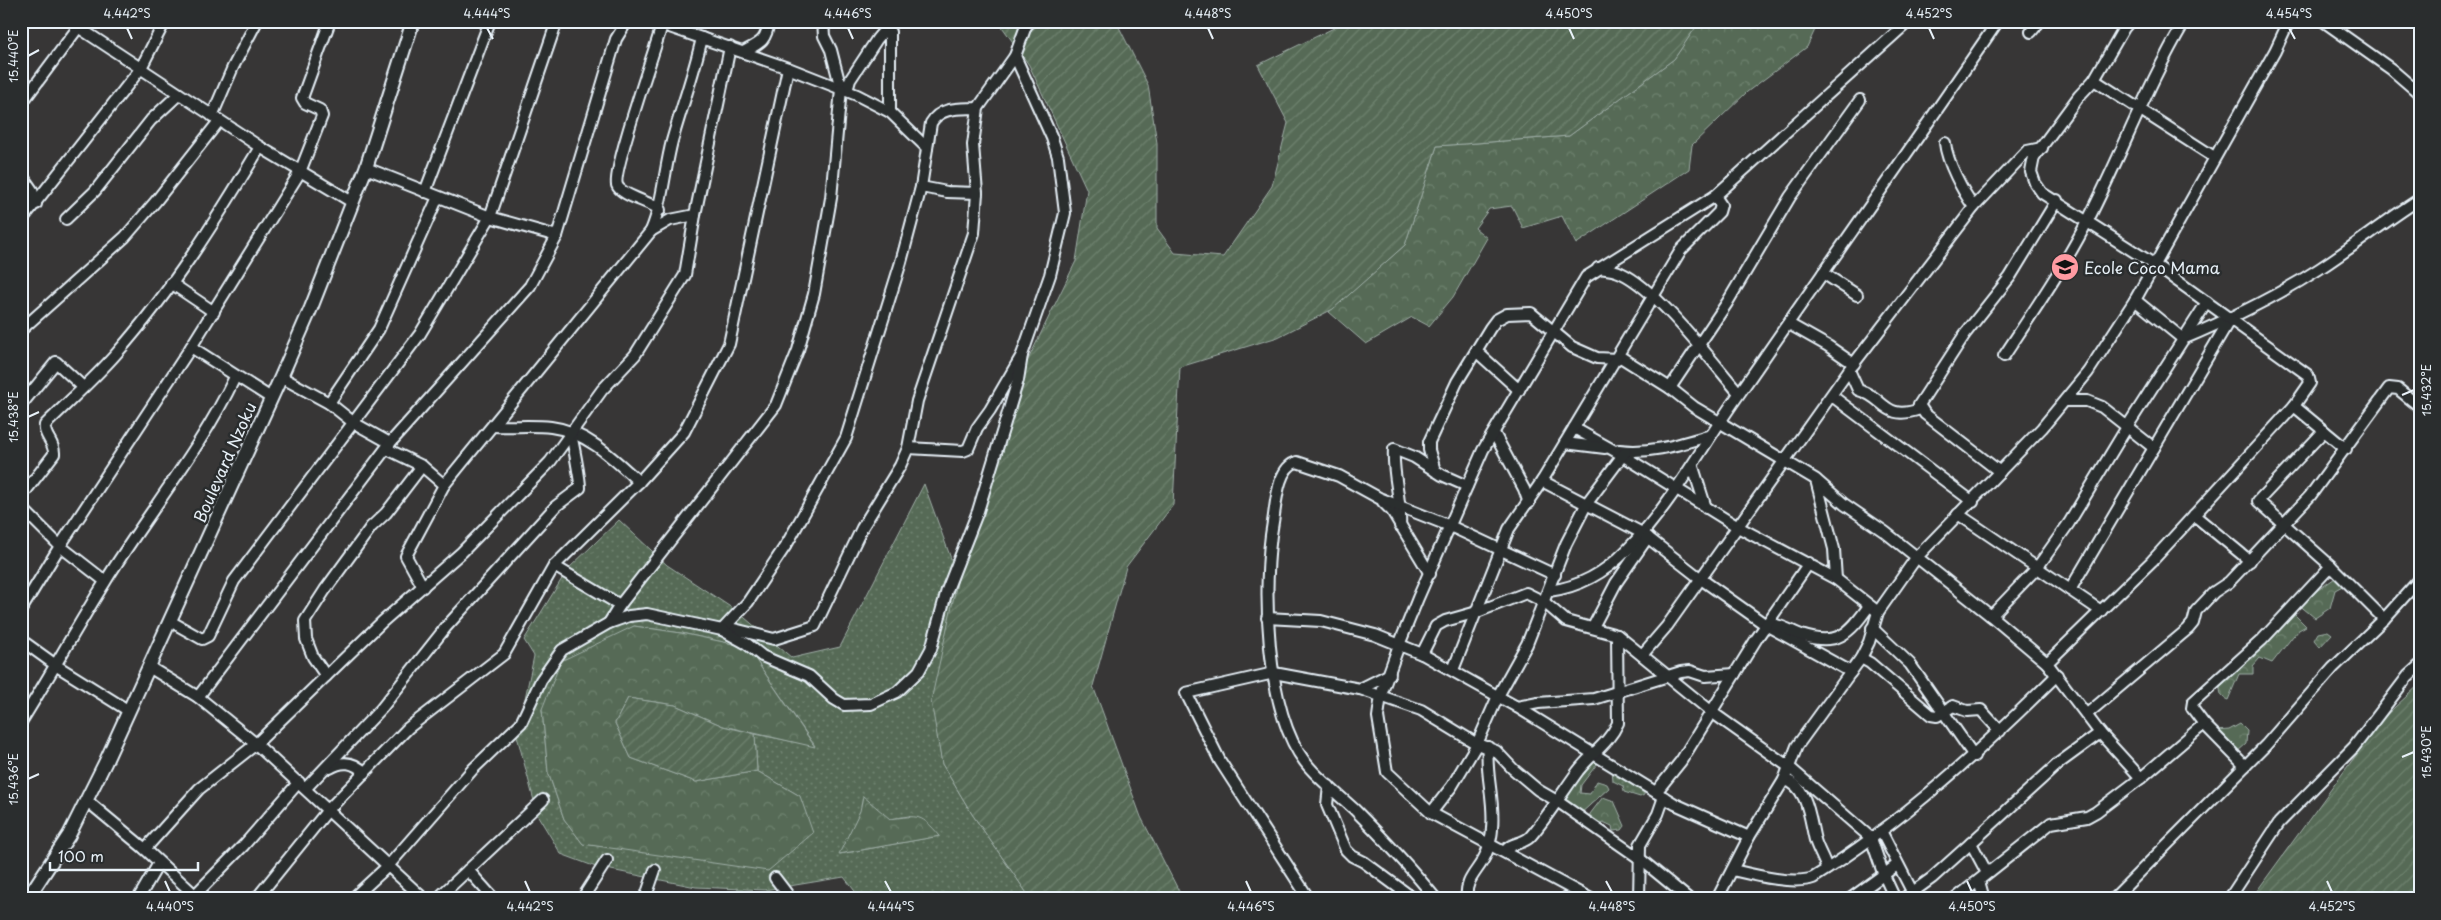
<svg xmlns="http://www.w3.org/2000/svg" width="2441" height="920" font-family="'Playpen Sans',sans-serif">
<defs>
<pattern id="grass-dots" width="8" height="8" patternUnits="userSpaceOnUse" patternTransform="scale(1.25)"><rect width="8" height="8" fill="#566b56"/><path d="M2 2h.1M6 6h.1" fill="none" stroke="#6e816f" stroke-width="1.8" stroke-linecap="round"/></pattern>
<pattern id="forest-crowns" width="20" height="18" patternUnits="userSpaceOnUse" patternTransform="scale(1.25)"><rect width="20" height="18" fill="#566b56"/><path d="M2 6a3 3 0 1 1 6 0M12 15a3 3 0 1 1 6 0" fill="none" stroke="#6e816f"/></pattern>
<pattern id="garden-furrows" width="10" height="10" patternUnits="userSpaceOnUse" patternTransform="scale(1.25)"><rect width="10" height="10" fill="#566b56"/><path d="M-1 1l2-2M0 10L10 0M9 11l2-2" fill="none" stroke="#6e816f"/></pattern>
</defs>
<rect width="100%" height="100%" fill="#373636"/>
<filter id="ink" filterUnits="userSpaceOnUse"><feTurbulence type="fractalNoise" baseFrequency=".02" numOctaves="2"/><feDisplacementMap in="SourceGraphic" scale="10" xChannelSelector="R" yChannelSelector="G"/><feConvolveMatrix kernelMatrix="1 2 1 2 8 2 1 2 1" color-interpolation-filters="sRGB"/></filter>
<g filter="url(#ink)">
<g fill="url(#grass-dots)" stroke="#9faea7" fill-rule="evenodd">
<path d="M924 484 958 578 932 701 942 764 972 814 1031 899H861L844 877 765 890 696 887 596 867 561 854 538 816 517 736 534 656 524 640 568 569 619 520 667 565 738 612 792 658 840 647ZM634 626 681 633 747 647 815 746 755 734 757 771 800 796 648 852 583 844 564 819 548 772 542 709ZM860 811 890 819 909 816 939 836 840 854Z"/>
<polygon points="2328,631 2332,634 2320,647 2314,640 2318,633"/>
<polygon points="1612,769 1644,791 1644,795 1640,797 1624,792 1623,786 1613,781"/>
</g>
<g fill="url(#forest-crowns)" stroke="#9faea7">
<polygon points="1700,21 1819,21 1807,47 1747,92 1692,145 1689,169 1576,244 1562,216 1523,228 1512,206 1489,209 1475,228 1487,238 1453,297 1429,326 1412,317 1366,344 1329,312 1405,245 1437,146 1569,136 1674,59"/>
<polygon points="2338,576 2346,584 2335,590 2330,608 2315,618 2298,604"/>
<path d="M2292 612 2306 626 2297 631 2272 663 2260 658 2253 666V674H2239L2228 700C2219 697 2220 690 2220 682L2262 644 2268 643 2280 624Z"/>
<polygon points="634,626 681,633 747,647 815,747 723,726 675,705 628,698 615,723 631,758 696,782 757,771 800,796 813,833 768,871 583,844 564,819 548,772 542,709 561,661"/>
<polygon points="2240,724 2247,731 2246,744 2237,752 2217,731 2229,730"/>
<polygon points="1592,759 1597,764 1581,785 1580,793 1590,794 1597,781 1607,784 1609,788 1580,814 1561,800"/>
<path d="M863 796 890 819C919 815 921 814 940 836L839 854 860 811Z"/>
<polygon points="1603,797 1614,801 1625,826 1622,830 1613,831 1612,826 1603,822 1596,825 1589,820 1590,814"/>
</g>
<g fill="url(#garden-furrows)" stroke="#9faea7">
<polygon points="998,21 1116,21 1148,85 1157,143 1157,228 1175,253 1223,257 1272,186 1288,123 1258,65 1348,21 1700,21 1674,59 1569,136 1437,146 1405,245 1333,309 1278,337 1180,367 1173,505 1126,567 1093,686 1141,817 1183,899 1031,899 972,814 942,764 931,701 958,578 1025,366 1076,261 1087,190 1029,65"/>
<polygon points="2420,684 2420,899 2251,899 2383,718"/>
<polygon points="628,698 675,705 723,726 755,734 757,771 696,782 631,758 615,723"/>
</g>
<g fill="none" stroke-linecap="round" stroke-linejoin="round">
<defs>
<g id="minor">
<polyline points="652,21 788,68 857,95 890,112 927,148"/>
<polyline points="823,21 824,36 831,50 839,81 847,86"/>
<polyline points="2323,21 2391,69 2420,94"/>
<polyline points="78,27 260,147 352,202"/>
<polyline points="2031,32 2040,21"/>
<path d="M743 52C760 43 766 42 769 21"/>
<polyline points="2094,80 2214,157"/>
<polyline points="847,91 850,80 877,39 882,33 890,32 890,112"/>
<polyline points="21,104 83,21"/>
<polyline points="212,116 233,67 257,21"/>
<path d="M1945 143C1947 162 1963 192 1974 207"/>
<polyline points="366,168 490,217 557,236"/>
<polyline points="21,174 32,190 36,204"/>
<polyline points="921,187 947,192 977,193"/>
<polyline points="425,192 490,21"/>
<path d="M660 210C652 202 621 196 617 185 612 171 656 47 662 25"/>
<polyline points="66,219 95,191 151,120 179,94"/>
<polyline points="21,221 141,68 165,21"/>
<path d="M651 231C663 202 664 172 672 141 682 106 694 73 702 38"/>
<path d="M1598 268C1606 269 1613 269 1621 273 1658 290 1711 360 1739 393"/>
<polyline points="1823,273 1857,295"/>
<polyline points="171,283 214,312"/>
<path d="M2135 300 2183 339C2230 319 2276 297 2319 269 2353 247 2385 221 2420 199"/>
<polyline points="1789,324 1828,346 1854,364"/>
<polyline points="21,330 125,237 156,201 219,121"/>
<polyline points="191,347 271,398"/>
<polyline points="1476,351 1519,390"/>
<polyline points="1619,356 1670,388 1694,407 1815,479 1844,504 1885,532 1991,616 2047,663 2100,733 2141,778"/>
<path d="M2004 356C2033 312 2064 267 2088 220 2122 154 2147 85 2185 21"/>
<path d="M1849 370 1858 390C1886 397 1883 422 1920 409"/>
<polyline points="281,377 329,403 354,423 390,443"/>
<polyline points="1670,388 1727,303 1790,197 1860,100"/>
<polyline points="1832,396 1973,502"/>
<polyline points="2065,401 2087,401 2102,407 2154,448"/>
<polyline points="329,403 379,329 438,197"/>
<polyline points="21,405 56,362 83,387"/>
<polyline points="2294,406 2346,449"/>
<path d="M493 426C512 427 532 425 551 427 586 431 614 459 639 482"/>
<polyline points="1574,428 1622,455 1738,527 1836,579 1878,612"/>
<polyline points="2324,431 2258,501 2331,566 2384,619"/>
<polyline points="1494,433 1524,489 1529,503"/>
<polyline points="1565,443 1605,448"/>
<polyline points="908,448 963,451 968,449 977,428 990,410 1022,355 1050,275 1065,213 1058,157 1052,138 1015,56"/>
<polyline points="387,449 422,466 444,485"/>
<path d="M1619 450C1652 454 1680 444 1711 435"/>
<polyline points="1693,467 1706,508"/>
<polyline points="1435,471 1429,450 1429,442 1457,382 1490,328 1496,320 1507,314 1531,313 1572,347 1597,358 1617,359"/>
<polyline points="2000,472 1925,414 1919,405 1965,334 2010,277 2057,200"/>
<polyline points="1816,480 1834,549 1836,579"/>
<polyline points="1542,481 1642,533 1701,579 1766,625 1851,672"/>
<path d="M21 497 54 454C55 443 43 435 45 425 69 401 94 379 116 354 171 292 217 219 260 147"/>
<polyline points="1383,502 1392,511 1430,574"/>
<polyline points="21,507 60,546 105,581"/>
<polyline points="1958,514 2101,611"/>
<polyline points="2194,515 2250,561"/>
<path d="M1400 526C1402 500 1392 475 1394 449L1414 457 1442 475 1467 486"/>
<polyline points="554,566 620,605"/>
<polyline points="423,587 406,556 444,485 651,231 670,220 695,215"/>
<polyline points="2070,590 2230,319"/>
<path d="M1549 591C1580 587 1605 573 1627 550 1672 504 1702 446 1739 394 1825 269 1913 146 1998 21"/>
<polyline points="21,610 60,546 191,347 300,172 322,116 320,110 305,103 302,98 330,21"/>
<polyline points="1991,616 2037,568 2069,523 2127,427 2207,302"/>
<polyline points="1267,618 1321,621 1375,635 1422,654 1517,707 1675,804 1749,837"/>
<polyline points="170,621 202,639 208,636 234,581 420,334 490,217 557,21"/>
<polyline points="609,623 620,605 776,405 798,350 814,294 831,198 841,89"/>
<path d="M1776 625C1785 627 1793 632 1801 635 1837 647 1849 634 1869 606"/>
<polyline points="726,627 774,639 815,626 862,528 900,466 908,448 917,401 974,233 977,193 973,145 978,108 1015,56 1026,26 1031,21"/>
<polyline points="1593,627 1616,583 1648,537"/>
<polyline points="1872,628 1910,664 1974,756"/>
<path d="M722 630 748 602 788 542 846 438 901 262 921 187 931 123C941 106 960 109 978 108"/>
<polyline points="21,640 57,666 129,711"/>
<polyline points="1422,654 1436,626 1445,621 1477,612 1526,593 1544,602 1566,621 1617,635 1713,713 1789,767 1871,838 1883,873 1895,899"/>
<polyline points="1642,655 1667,626 1849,370 1974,207 2027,151 2042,148"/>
<polyline points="1861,658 1870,663 1931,715 1937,716 1953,706 1967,711 1981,710 2000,731"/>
<polyline points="2047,663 2152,561 2294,406 2310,383 2308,375 2155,265 2042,193 2035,183 2031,172 2034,157 2079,96 2094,80 2124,28 2130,21"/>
<polyline points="149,667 198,697 256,744 424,899"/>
<polyline points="1453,670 1509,529 1542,481 1681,250 1719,212 1721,205 1715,196"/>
<polyline points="326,676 313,657 306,639 305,621 325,590 371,527 386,513 422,466"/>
<polyline points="1360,689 1390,674"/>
<polyline points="198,697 390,443 530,286 557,236 616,39 627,21"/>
<polyline points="1517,707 1538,703 1594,699 1681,672 1690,671 1705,676 1735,674"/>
<polyline points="2087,714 2188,629 2193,623 2196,611 2214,592 2229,582 2310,496 2389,388 2398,389 2420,407"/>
<path d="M21 722C50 676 76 628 105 582 148 512 200 451 235 377"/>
<polyline points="2245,766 2204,724 2192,708 2193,702 2262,640 2331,566"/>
<path d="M330 768C343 760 354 762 365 773"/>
<path d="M1784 780C1808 784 1810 821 1815 840 1818 850 1824 859 1827 869"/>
<polyline points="1329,786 1327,805 1346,850 1352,856 1364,862 1414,899"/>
<path d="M306 788 381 709 446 627 556 506 580 488C581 484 573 442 571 435"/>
<polyline points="1656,792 1681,761 1757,638 1809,563"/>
<polyline points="86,800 145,849 198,898"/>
<polyline points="1431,813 1452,786 1477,744 1498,696 1527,644 1566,544 1587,503 1626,451"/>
<polyline points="1881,831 1916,899"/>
<polyline points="145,849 199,789 256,744 382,622 462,552 550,462 602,390 635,355 685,275 695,215 730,47"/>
<path d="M1505 852C1510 842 1522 845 1530 837 1548 816 1562 793 1578 771 1591 754 1609 743 1618 723L1617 635"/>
<polyline points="468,870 494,899"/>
<path d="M1733 870C1754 875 1793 885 1813 878 1903 822 1982 749 2057 675"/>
<polyline points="1987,873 1971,843 2059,763 2100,733"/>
<polyline points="775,878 791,899"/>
<polyline points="1979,881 1984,899"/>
<polyline points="138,899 159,863"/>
<polyline points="191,899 244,845 299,782"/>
<polyline points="256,899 328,810 408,728 504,654 554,566 639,482 684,432 729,344 788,68"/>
<polyline points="352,899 388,866 473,769 521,723 541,680 562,650 609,623 629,616 647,614 722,630 747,644 762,656 809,676 834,699 844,705 871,704 897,692 919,671 931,649 947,590 978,511 1018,380 1022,355"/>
<polyline points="437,899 543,800"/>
<polyline points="582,899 607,860"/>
<polyline points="645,899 655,870"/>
<polyline points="1309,899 1220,761 1186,693 1274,673 1360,689 1421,710 1477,744 1496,751 1513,769 1538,790 1557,801 1639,858 1689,899"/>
<path d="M1436 899C1411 868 1382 837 1354 809 1338 794 1318 779 1305 762 1265 710 1262 584 1273 522 1276 505 1277 467 1297 462L1339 476 1379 498 1450 526 1555 575"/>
<path d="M1467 899C1464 879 1479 871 1486 854 1489 847 1492 835 1492 828 1495 800 1485 774 1488 747"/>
<polyline points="1591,899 1431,813 1387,772 1378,717 1381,695 1399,645 1418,598 1483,450 1586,277 1715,196 1909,21"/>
<polyline points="1639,899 1640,845 1658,814 1664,797"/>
<polyline points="1717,899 1749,837 1784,780 1797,746 1861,658 1869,642 1878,612 1916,558 2042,428 2088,372 2135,300 2275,51 2289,21"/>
<polyline points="1850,899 1897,865"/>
<polyline points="1903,899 1932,878 1971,843"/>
<polyline points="1955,899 2051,823 2087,817 2096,812 2141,778 2204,724"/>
<polyline points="2113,899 2266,745 2333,668 2384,619 2420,579"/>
<polyline points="2229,899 2279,823 2354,747 2408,676 2420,665"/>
</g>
<polyline id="tertiary" points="27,899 69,835 105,763 281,377 311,308 366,168 413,21"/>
</defs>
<use href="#minor" stroke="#e8f1f8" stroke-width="14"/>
<use href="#tertiary" stroke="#e8f1f8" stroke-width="16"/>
<use href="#minor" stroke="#2a2d2e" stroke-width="10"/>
<use href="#tertiary" stroke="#2a2d2e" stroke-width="12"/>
</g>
</g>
<path fill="none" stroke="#e8f1f8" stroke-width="2" d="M127 28 132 39M487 28 493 39M848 28 853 39M1208 28 1213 39M1569 28 1574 39M1929 28 1934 39M2289 28 2295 39M28 56 39 50M2402 395 2414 390M28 417 39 412M2402 757 2414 752M28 779 39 774M165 881 170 892M525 881 530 892M885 881 891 892M1246 881 1251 892M1606 881 1612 892M1967 881 1972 892M2327 881 2332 892"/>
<defs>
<symbol id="school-disc" viewBox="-11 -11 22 22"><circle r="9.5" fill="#ff9aa2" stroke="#2a2d2e"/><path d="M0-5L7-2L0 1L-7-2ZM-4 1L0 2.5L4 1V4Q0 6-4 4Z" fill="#111"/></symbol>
</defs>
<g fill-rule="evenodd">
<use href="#school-disc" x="2049" y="251" width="32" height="32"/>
</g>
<g text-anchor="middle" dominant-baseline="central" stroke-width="5" stroke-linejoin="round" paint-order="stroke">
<g font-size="16" fill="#e8f1f8" stroke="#2a2d2e" text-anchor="start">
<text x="2084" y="267">Ecole Coco Mama</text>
</g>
<g font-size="16" fill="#e8f1f8" stroke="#2a2d2e">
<text transform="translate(224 462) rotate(-66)">Boulevard Nzoku</text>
</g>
</g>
<rect width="2441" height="920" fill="none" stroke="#2a2d2e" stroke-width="55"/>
<path d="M50 862v8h148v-8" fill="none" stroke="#e8f1f8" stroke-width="2.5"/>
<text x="58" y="862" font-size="15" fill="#e8f1f8" stroke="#2a2d2e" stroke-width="4" paint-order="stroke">100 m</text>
<rect x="28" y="28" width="2386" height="864" fill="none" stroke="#e8f1f8" stroke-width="2"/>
<g font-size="12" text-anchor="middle" fill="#e8f1f8">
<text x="127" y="18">4.442°S</text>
<text x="487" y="18">4.444°S</text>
<text x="848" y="18">4.446°S</text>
<text x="1208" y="18">4.448°S</text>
<text x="1569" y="18">4.450°S</text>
<text x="1929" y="18">4.452°S</text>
<text x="2289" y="18">4.454°S</text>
<text transform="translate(14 56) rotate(-90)" y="4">15.440°E</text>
<text transform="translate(2427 390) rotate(-90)" y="4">15.432°E</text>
<text transform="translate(14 417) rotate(-90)" y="4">15.438°E</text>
<text transform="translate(2427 752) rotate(-90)" y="4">15.430°E</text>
<text transform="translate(14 779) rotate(-90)" y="4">15.436°E</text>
<text x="170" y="911">4.440°S</text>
<text x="530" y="911">4.442°S</text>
<text x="891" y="911">4.444°S</text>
<text x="1251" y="911">4.446°S</text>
<text x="1612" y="911">4.448°S</text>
<text x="1972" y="911">4.450°S</text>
<text x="2332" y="911">4.452°S</text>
</g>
</svg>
